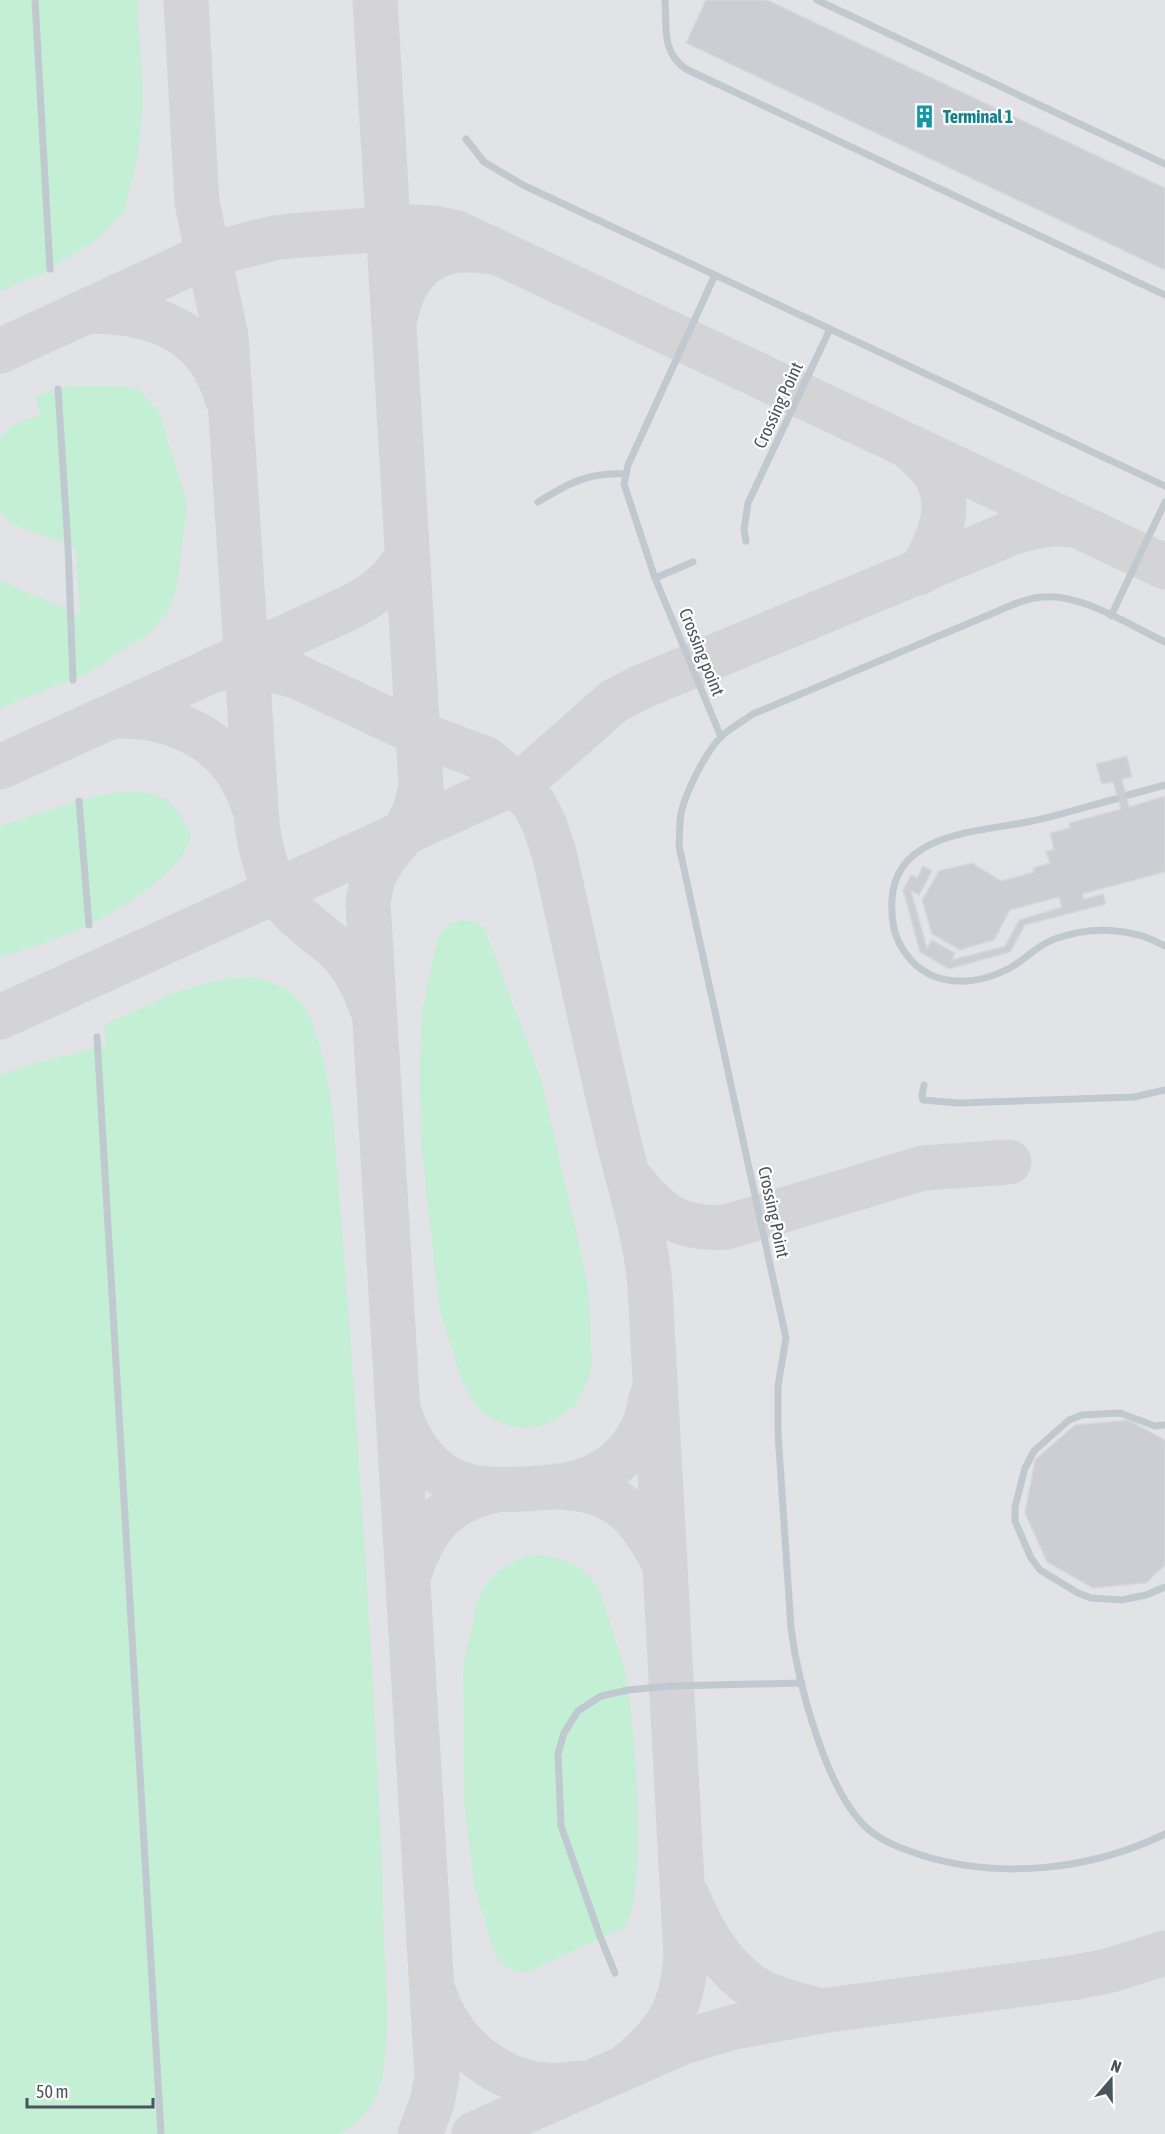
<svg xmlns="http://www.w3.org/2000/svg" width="1165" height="2134" font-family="'Asap Condensed',sans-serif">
<rect width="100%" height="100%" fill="#f4f2f2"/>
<rect fill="#e1e3e6" x="0" y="0" width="1165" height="2134"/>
<g fill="#c3efd5">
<polygon points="0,0 137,0 143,99 138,154 124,212 106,231 88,245 43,273 0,291"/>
<polygon points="69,386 125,386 139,390 159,412 187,503 177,586 168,612 146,635 88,673 0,708 0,581 80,615 76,548 10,523 0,511 0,438 9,427 40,415 36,396"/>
<path d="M128 791C155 793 166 794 182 818 185 822 189 829 190 834 192 862 126 906 103 918 71 934 35 947 0 957V826L88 798Z"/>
<path d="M461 920C473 921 479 922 486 932L540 1076 575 1226 588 1289 592 1364 587 1384 575 1405 554 1421 540 1426 524 1428 509 1425 495 1420 483 1412 472 1400 462 1381 440 1312 421 1142 420 1067 422 1012 438 938C444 927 450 923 461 920Z"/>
<path d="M253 977C283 985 300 992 312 1023 334 1082 335 1147 340 1209 349 1314 356 1420 363 1525 371 1653 379 1781 383 1908 384 1961 391 2021 383 2073 379 2102 363 2119 339 2134H0V1075L35 1063 106 1046 104 1025C155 1002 196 978 253 977Z"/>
<path d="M533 1555C557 1555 583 1564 596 1585 601 1592 603 1602 606 1611 615 1636 623 1662 628 1690 635 1728 648 1904 623 1928L528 1972 511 1970 500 1961 493 1949 474 1884 464 1799 463 1668 478 1598C490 1574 507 1561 533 1555Z"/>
</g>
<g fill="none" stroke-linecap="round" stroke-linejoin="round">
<g stroke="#d4d4d7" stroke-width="45">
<path d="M186 0 197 203 226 336 257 823C260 846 265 869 276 889 289 914 314 929 335 947 352 963 363 983 370 1005"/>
<polyline points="375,0 421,787 415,811 403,834 384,858 373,877 368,902 437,2077 432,2103 420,2134"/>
<path d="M87 311C152 311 208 329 227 398"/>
<path d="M395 319C405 266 437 242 491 252"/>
<polyline points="0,351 195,261 223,251 274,238 290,236 412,227 434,228 457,233 1165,567"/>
<path d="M909 447C918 455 928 463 935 474 955 506 938 545 919 573"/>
<path d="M214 669 248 666 265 668 296 676 417 733 486 759 515 783 534 804 544 823 554 853C575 944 593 1035 615 1126 627 1179 646 1233 650 1287L686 1957C682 2011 667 2032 627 2066"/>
<path d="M113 716C176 714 233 741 253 805"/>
<path d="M0 767 351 607C375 594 394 581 407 556"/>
<path d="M0 1017 529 776 614 701 639 688 1011 533C1034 526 1051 522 1074 525"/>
<path d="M627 1174C657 1212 675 1231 727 1227L923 1168 1009 1162"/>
<path d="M400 1415C408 1438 420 1459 441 1474 466 1491 495 1490 524 1489 542 1488 562 1487 579 1482 618 1471 647 1438 651 1398"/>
<path d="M555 1487C615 1488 638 1512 664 1563"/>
<path d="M408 1577C424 1528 444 1501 496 1490"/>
<path d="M688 1897C701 1931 725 1971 758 1990 775 2000 797 2004 816 2010"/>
<path d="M435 1995C455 2055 516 2096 579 2083"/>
<polyline points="474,2134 683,2042 734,2027 821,2011 1077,1977 1111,1970 1165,1953"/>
</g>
</g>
<g fill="#ccced4" stroke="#d6d8dd" stroke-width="1.5">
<polygon points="706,0 767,0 1165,188 1165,270 686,43"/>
<polygon points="1127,756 1132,777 1122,779 1129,807 1165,796 1165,872 1082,894 1084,899 1103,894 1106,904 1025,925 1010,952 949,969 920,952 903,890 911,875 917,878 923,866 932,871 919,895 911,891 927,948 932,940 955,953 952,960 1005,946 1019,920 1062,907 1059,897 1010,910 994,940 960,950 932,934 922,900 939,871 972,863 1001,881 1034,872 1033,868 1050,863 1046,852 1054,849 1050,833 1070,828 1069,823 1121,809 1113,782 1102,784 1096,764"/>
<polygon points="1128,1420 1165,1440 1165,1565 1146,1583 1093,1588 1047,1562 1025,1513 1035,1460 1075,1425"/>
</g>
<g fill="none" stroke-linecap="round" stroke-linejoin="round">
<g stroke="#c0c9d0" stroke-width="7">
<polyline points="35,0 50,269"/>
<path d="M665 0C667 27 661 52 686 69L1165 295"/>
<polyline points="817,0 1165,164"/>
<polyline points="466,139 484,162 523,185 1165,486"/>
<polyline points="715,275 628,465 624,484 655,578 721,737"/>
<polyline points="58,389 68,546 73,680"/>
<path d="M538 502C569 483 588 472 626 474"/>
<polyline points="746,541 744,530 748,503 830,329"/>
<polyline points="655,578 693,562"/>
<polyline points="1111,616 1165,502"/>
<path d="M1165 642C1131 626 1081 593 1043 597 1027 598 1012 605 998 611L753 714C743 721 732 727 723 735 706 750 686 792 681 813 679 824 680 835 679 846L786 1338 778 1386V1433L791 1628C798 1683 826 1792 868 1829 883 1842 903 1849 921 1855 1000 1880 1091 1870 1165 1834"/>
<polyline points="1128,795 1165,785"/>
<path d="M1116 799C1088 806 1060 815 1032 821 982 832 895 831 892 900 891 917 893 934 902 948 926 988 972 988 1010 968 1026 959 1037 945 1055 939 1091 926 1131 927 1165 946"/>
<polyline points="79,801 89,925"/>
<polyline points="97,1037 161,2134"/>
<polyline points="924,1085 922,1096 923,1100 958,1103 1134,1097 1165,1090"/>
<polyline points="1165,1425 1155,1426 1120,1413 1082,1415 1069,1420 1034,1451 1025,1468 1015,1507 1015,1521 1031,1558 1040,1570 1078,1593 1091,1598 1122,1600 1146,1595 1165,1587"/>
<polyline points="615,1973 601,1939 561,1826 558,1754 564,1733 578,1711 601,1696 628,1690 671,1686 802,1683"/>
</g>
</g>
<defs>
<symbol id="building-bare" viewBox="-9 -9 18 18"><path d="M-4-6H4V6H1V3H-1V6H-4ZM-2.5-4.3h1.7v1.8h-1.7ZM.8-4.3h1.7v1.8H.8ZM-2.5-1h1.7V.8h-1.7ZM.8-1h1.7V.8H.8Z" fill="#0f9aa8" stroke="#fff" stroke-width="2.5" paint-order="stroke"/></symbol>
</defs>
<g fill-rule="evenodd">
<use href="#building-bare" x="908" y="100" width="33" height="33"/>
</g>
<g text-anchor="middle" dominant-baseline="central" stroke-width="4.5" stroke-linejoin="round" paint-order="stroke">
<g font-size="18" font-weight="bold" fill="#0d838f" stroke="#fff" text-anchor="start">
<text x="943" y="116">Terminal 1</text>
</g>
<g font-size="18" fill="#4a545f" stroke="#fff">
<text transform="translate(778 405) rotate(-65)">Crossing Point</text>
<text transform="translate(702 652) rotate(68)">Crossing point</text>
<text transform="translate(774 1212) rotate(78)">Crossing Point</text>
</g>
</g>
<g transform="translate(1111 2080) rotate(20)" stroke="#ffffff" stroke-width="4.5" paint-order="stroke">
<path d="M0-4.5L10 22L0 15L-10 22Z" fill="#4a545f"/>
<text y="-9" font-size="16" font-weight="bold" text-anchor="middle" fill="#4a545f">N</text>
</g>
<path d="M27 2098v9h126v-9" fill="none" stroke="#4a545f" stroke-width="3"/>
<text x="36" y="2098" font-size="18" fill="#4a545f" stroke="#ffffff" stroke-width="4.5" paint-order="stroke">50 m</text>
</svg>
